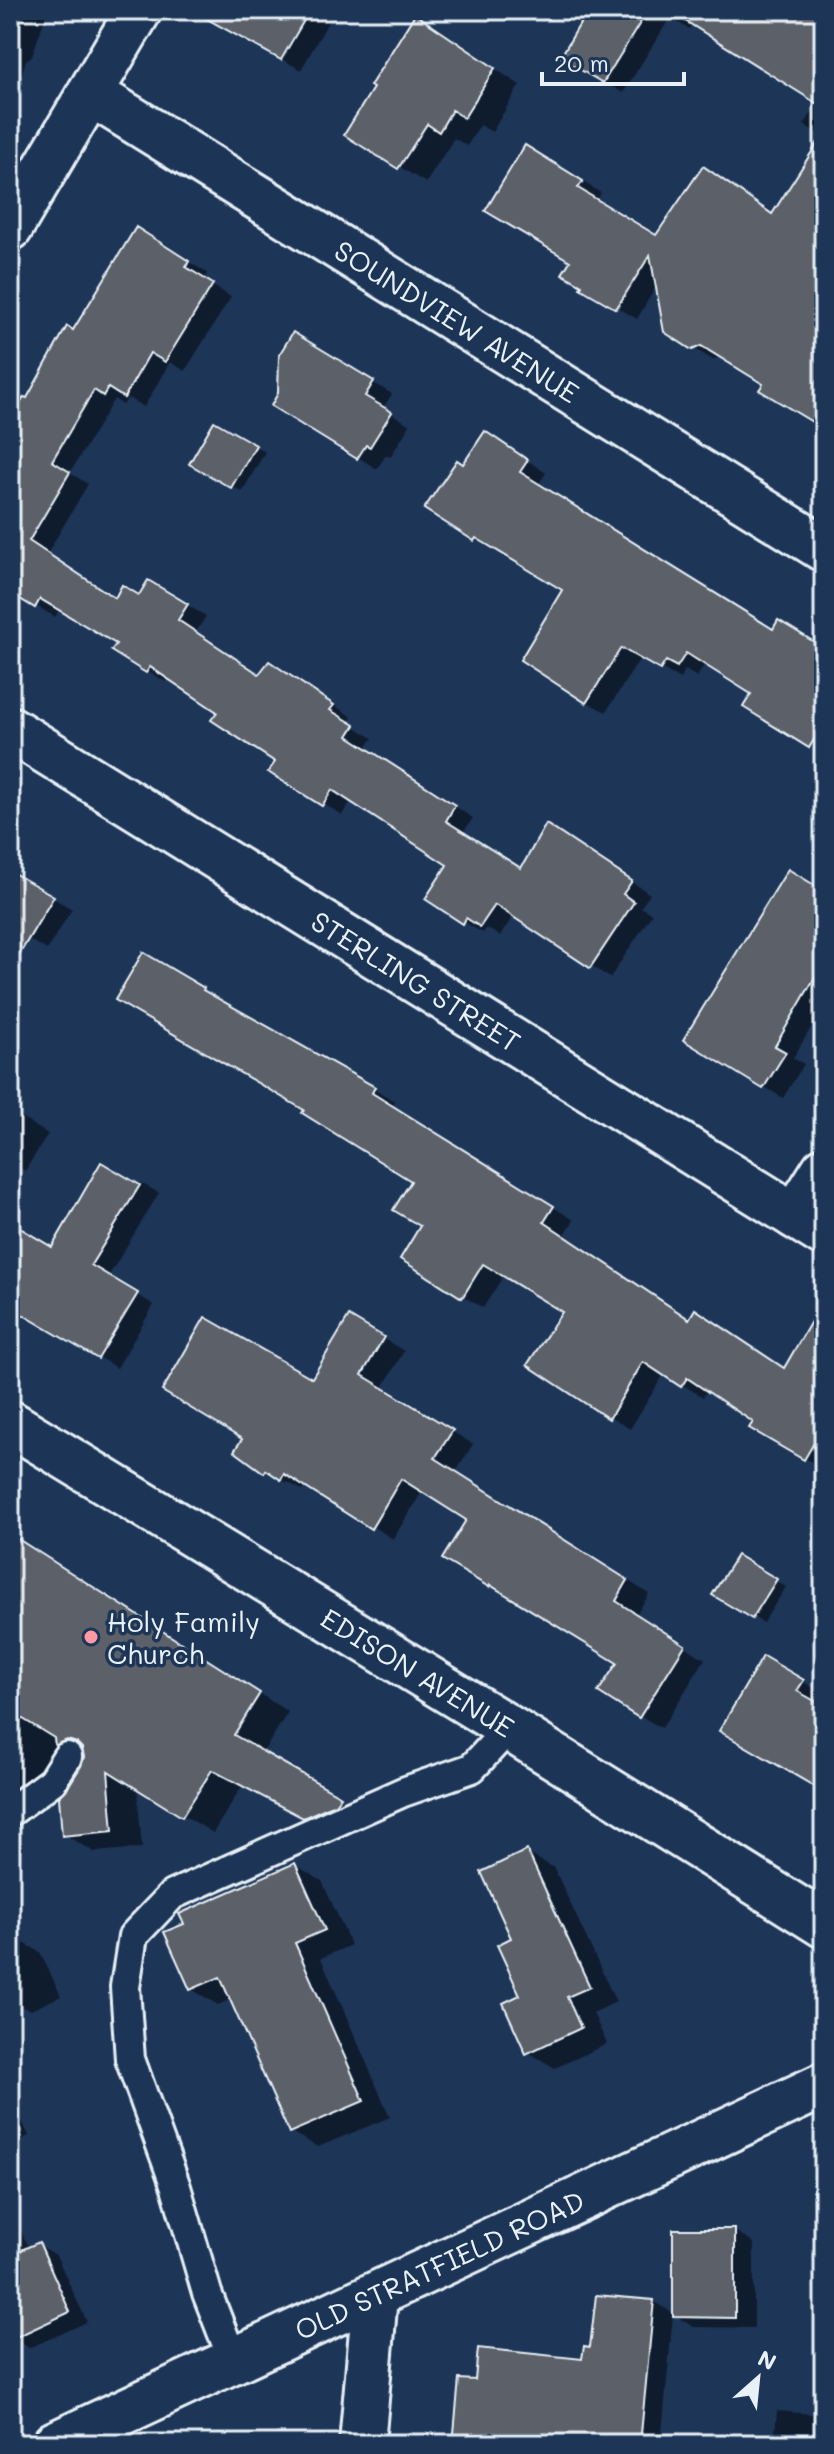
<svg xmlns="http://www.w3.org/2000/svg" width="834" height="2454" font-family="Mali,sans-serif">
<rect width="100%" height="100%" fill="#1d3557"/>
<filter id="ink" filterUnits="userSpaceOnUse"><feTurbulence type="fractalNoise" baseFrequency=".0125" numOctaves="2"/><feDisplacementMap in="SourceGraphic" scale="16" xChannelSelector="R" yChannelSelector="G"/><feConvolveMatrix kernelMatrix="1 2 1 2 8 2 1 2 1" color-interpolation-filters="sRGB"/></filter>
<g filter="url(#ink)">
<g fill="#0007">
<polygon points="10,10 47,12 32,56 26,60 21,76 10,73"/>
<polygon points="242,10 335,10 301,70 230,30"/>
<polygon points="591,10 824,10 824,426 766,384 721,356 713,360 665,331 657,285 637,319 583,287 584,285 572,261 545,159 601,193 596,201 657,237 723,180 774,215 824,137 804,125 819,102 693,23 689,29 670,18 623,93 562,57"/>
<polygon points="416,17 520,85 492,132 480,125 467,146 454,138 426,183 346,134"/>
<polygon points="155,241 207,273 204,280 231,297 185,371 170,362 144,407 128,398 123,405 114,399 70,473 88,484 47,554 116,599 140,598 149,583 206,616 196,632 260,676 288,674 352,717 348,723 373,738 365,749 473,818 463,833 522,870 566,838 650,894 641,907 652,914 610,978 514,915 500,936 486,928 483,933 464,922 449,865 352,800 342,815 271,771 277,761 220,712 169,678 166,682 114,651 118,643 60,609 55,617 10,590 10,425 74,332"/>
<polygon points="313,346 392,394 383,408 410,425 390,457 386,455 377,469 274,405"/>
<polygon points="215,424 265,452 242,492 192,463"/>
<polygon points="505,445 546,473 538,485 824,661 824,755 810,746 754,693 706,662 697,677 685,670 680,679 641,657 606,712 587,702 565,590 496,547 494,550 475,539 427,508 464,466"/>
<polygon points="10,873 72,909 47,950 10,929"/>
<polygon points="824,893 824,1006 793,1058 804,1064 783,1098 686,1040"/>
<polygon points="144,955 224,1002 223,1003 395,1101 392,1106 574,1220 564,1236 690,1320 786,1369 824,1349 824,1469 752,1428 755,1421 708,1389 703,1397 664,1374 630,1429 610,1417 565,1312 504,1275 483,1308 463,1296 423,1226 414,1181 306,1110"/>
<polygon points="10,1111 48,1134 25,1171 10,1162"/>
<polygon points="141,1183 159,1193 108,1277 154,1305 117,1368 10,1306 10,1225 52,1249 135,1184"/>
<polygon points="350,1319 404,1351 382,1389 473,1444 456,1472 649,1594 636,1615 705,1659 662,1728 640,1716 620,1662 469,1519 423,1490 393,1539 306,1486 303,1491 288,1482 287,1483 237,1450 312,1381"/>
<polygon points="10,1535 288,1712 262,1754 369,1815 334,1834 242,1786 213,1833 137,1787 142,1848 94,1852 64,1834 82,1766 10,1799"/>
<polygon points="737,1558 786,1587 763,1623 715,1594"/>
<polygon points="764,1659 824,1694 824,1789"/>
<polygon points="527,1853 554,1868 616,2002 593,2013 607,2044 555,2068 528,2052 514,1939"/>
<polygon points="295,1865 322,1881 351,1945 321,1958 390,2117 318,2147 291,2132 232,1999 218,2005 191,1989 187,1925"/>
<polygon points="22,1942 40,1952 61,1996 31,2010 10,2003 10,1947"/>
<polygon points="10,2096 29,2136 10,2145"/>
<polygon points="10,2205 29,2249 39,2245 56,2255 87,2322 29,2348 10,2335"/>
<polygon points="735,2231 754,2243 754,2328 694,2327 673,2315 661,2444 455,2444 477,2383 584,2361 592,2349 654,2302 675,2314"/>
<polygon points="777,2411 824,2415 824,2444 774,2444"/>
</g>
<g fill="#5c6167" stroke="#e8f1f8" stroke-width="2">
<polygon points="191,10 310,10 281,60"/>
<polygon points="588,10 648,10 603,83 560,58"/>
<polygon points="668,10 824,10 824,108"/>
<polygon points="415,14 495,68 464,118 452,110 439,132 427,124 398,169 344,135 373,88 370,86"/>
<polygon points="824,133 824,429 759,390 763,384 701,346 692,350 664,332 650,255 616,309 580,288 582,285 562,274 570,261 485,211 525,145 583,181 578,188 656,235 703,166 772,214"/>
<polygon points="136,227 189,261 186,267 213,284 165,362 150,353 124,398 108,388 103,396 94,390 52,461 70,472 29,541 115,598 122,585 139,595 148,580 188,604 178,620 259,674 269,661 334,705 330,710 355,725 348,736 455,805 446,821 521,868 546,824 632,881 623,894 634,902 590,968 495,905 480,927 466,918 463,924 425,899 447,865 332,790 322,806 268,772 275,762 211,720 217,712 150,667 146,673 111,651 116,644 40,599 35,608 10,593 10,421 24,397 27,398 67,326 73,330"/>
<polygon points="293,332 374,381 365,396 392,412 370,447 366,445 357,459 271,406 278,393 279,355"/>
<polygon points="214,421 256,445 231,488 189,464"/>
<polygon points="485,431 528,460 520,472 773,629 778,620 824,648 824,723 809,748 743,707 751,694 686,653 677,667 666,661 660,670 621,648 586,703 520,660 562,590 476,538 474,541 424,509 457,460 463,464"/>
<polygon points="788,869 824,891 824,962 775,1046 786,1052 763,1089 683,1040"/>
<polygon points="10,871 54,896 10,970"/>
<polygon points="143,952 204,988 203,990 375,1087 372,1093 554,1206 544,1222 689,1319 695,1309 784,1368 824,1299 824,1426 804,1460 749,1428 753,1422 687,1378 681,1387 643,1362 609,1419 527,1365 562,1312 483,1264 462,1298 400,1259 420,1226 393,1210 411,1181 302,1113 304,1110 115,1000"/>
<polygon points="101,1162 140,1185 91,1265 138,1293 98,1359 10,1307 10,1222 52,1247"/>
<polygon points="349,1316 384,1337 362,1375 453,1430 435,1458 628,1580 616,1601 685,1645 639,1718 598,1692 617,1663 490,1585 489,1587 442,1559 466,1520 401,1479 371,1529 284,1474 281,1480 266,1470 264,1473 234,1451 242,1439 162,1391 205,1317 312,1378"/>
<polygon points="10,1534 260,1693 234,1735 341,1796 335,1804 303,1818 212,1770 182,1817 108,1771 113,1831 62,1836 59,1797 66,1790 81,1766 84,1757 82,1748 77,1743 67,1740 55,1746 54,1738 10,1711"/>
<polygon points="737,1555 777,1579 752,1619 712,1595"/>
<polygon points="763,1656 804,1680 797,1691 824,1706 824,1792 719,1731"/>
<polygon points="527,1850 590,1987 567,1997 581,2028 526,2054 503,2003 520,1995 497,1945 511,1938 481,1872"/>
<polygon points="295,1863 325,1930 295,1943 364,2101 289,2133 220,1977 190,1990 164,1932 184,1924 179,1914"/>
<polygon points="673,2229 735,2229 735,2318 673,2317"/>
<polygon points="39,2242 70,2312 10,2340 10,2255"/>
<polygon points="596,2295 654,2300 640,2444 453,2444 459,2379 475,2380 478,2348 582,2359 584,2346 590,2347"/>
</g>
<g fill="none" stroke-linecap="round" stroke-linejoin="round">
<defs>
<g id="lane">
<polyline points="10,1812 52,1781 67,1757"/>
<polyline points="233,2360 207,2293 176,2187 130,2059 125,1987 133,1936 172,1895 403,1792 472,1768 509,1728"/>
</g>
<g id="street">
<path id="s1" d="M90 93 824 549"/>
<path id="s2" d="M10 729 824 1234"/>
<polyline points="795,1216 824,1170"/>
<path id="s3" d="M10 1423 509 1728 824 1925"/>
<path id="s4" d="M55 2444 824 2085"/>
<polyline points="362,2444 375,2296"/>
</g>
<polyline id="secondary" points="10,228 139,10"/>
</defs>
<use href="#lane" stroke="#e8f1f8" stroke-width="34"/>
<use href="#street" stroke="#e8f1f8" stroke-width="50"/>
<use href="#secondary" stroke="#e8f1f8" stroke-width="50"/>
<use href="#lane" stroke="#1d3557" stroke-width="28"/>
<use href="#street" stroke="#1d3557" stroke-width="44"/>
<use href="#secondary" stroke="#1d3557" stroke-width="44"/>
</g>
</g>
<circle fill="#ff9aa2" stroke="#1d3557" stroke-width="3" cx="91" cy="1637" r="8"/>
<g text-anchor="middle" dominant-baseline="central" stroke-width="7" stroke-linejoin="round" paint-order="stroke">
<g font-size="28" fill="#e8f1f8" stroke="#1d3557">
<text stroke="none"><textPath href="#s1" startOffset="432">SOUNDVIEW AVENUE</textPath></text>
<text stroke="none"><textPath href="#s2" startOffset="478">STERLING STREET</textPath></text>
<text stroke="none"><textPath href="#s3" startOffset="478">EDISON AVENUE</textPath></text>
<text stroke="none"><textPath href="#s4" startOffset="424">OLD STRATFIELD ROAD</textPath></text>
</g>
<g font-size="28" fill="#e8f1f8" stroke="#1d3557" text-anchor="start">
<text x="107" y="1621">Holy Family<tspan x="107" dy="32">Church</tspan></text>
</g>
</g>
<rect width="834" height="2454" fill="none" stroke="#1d3557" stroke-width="40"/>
<rect x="20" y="20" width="794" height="2414" fill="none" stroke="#e8f1f8" stroke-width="3" filter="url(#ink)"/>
<g transform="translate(758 2378) rotate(27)" stroke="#1d3557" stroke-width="6" paint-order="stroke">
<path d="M0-6L14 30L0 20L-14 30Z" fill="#e8f1f8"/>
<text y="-12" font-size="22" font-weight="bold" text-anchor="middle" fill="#e8f1f8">N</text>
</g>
<path d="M542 72v12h142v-12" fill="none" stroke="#e8f1f8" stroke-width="4"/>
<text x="554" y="72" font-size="24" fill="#e8f1f8" stroke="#1d3557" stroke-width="6" paint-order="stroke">20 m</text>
</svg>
